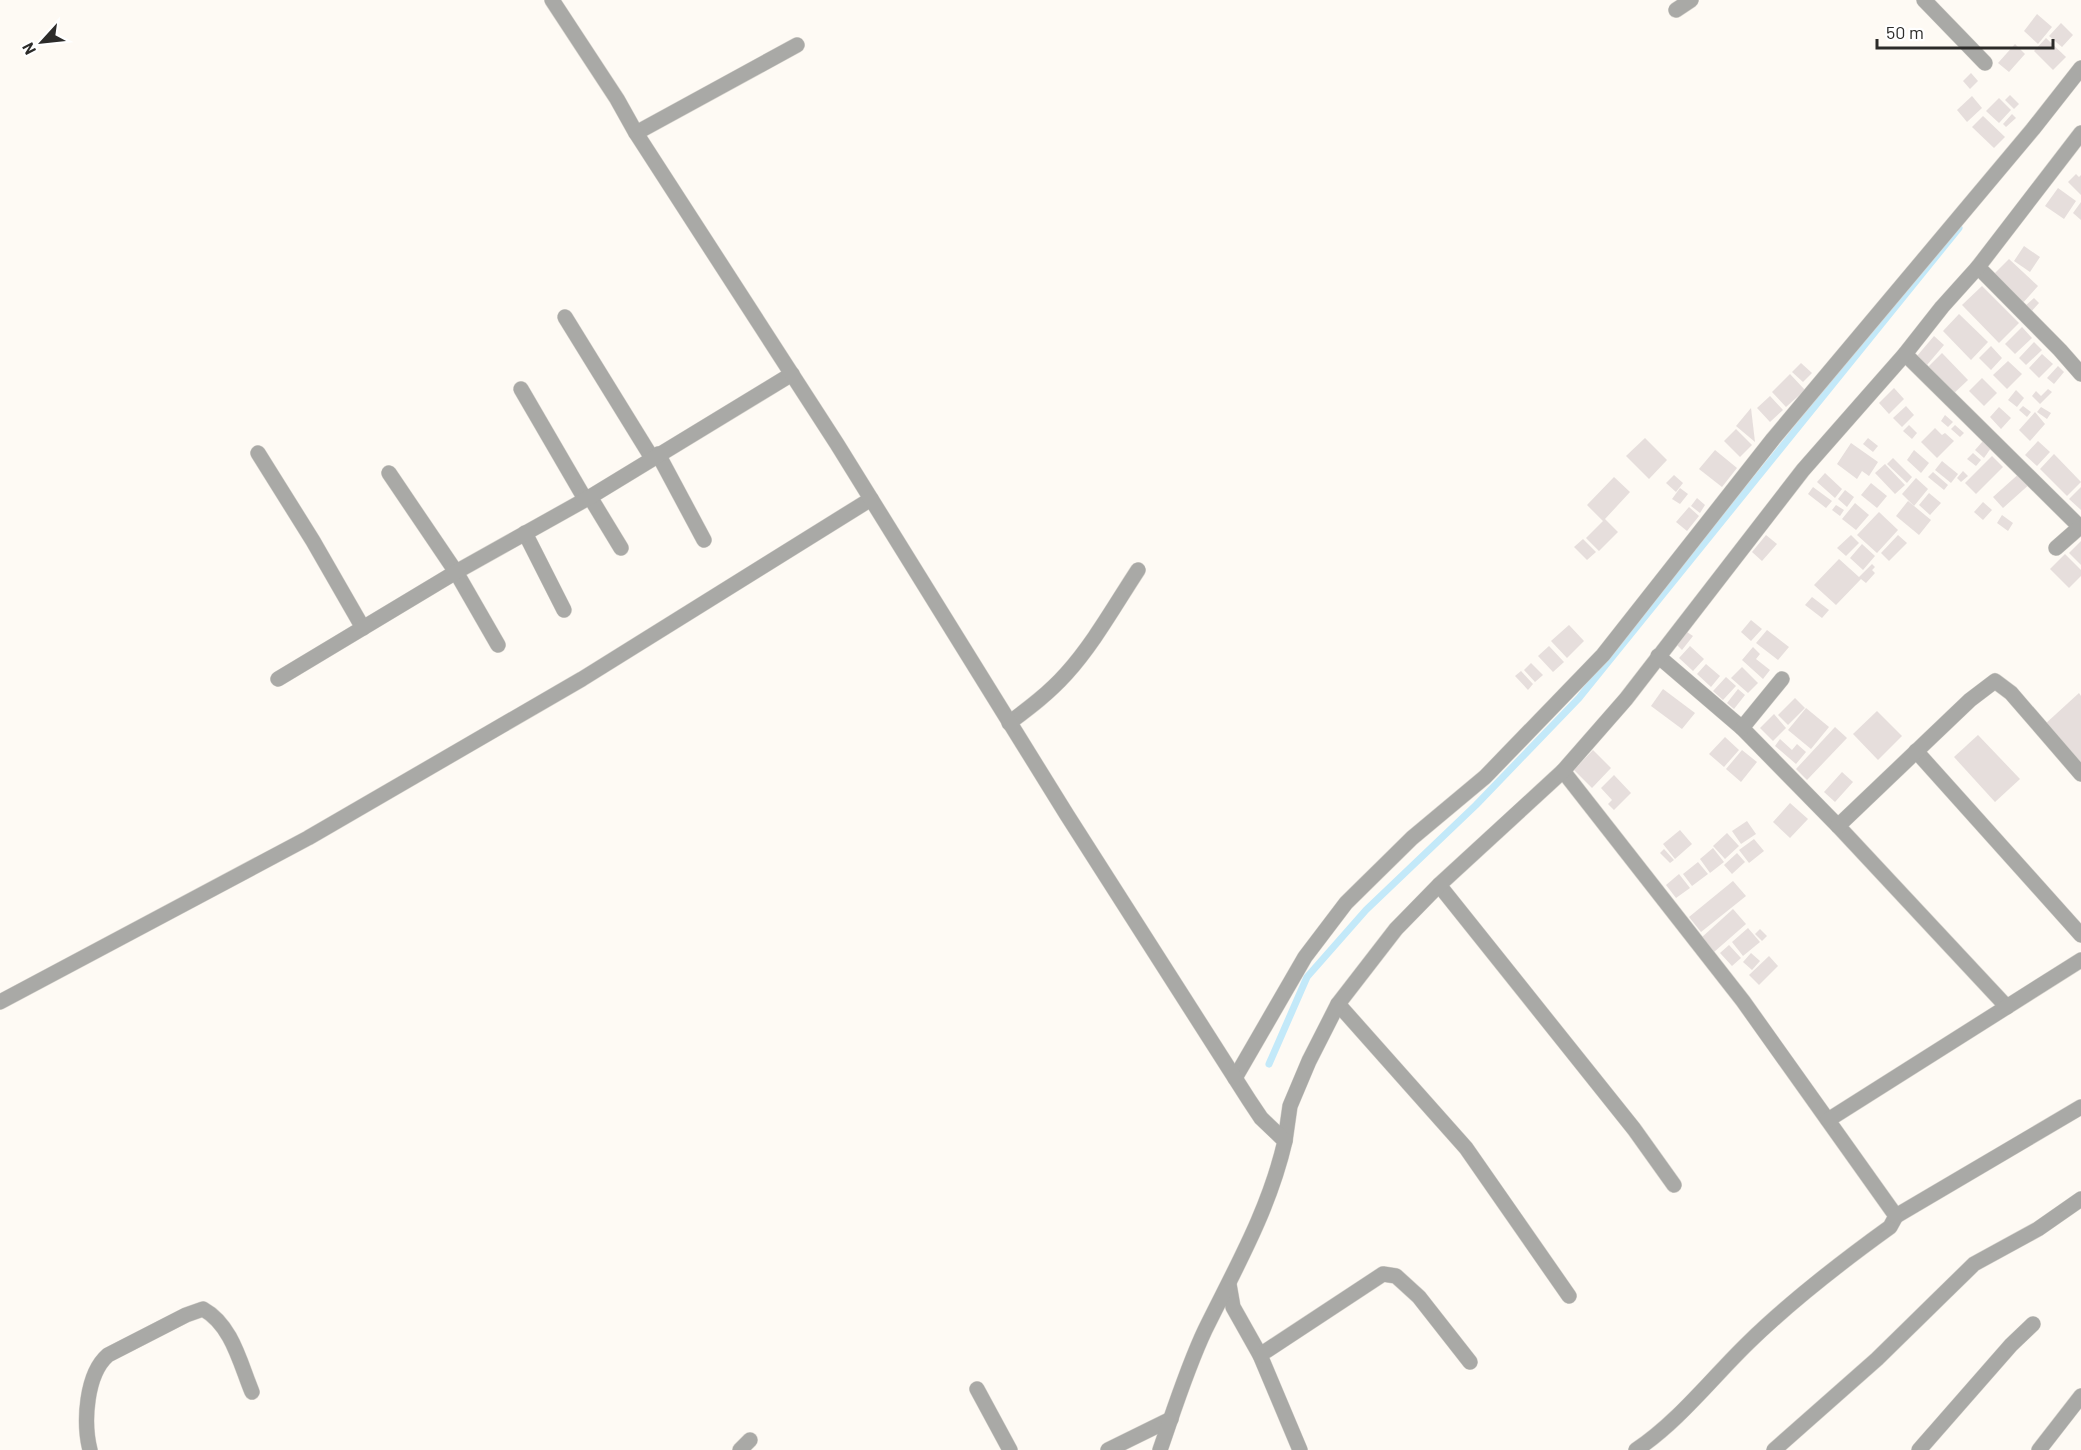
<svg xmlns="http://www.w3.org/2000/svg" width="2081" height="1450" font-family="Barlow,sans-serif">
<rect width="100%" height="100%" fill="#fefaf4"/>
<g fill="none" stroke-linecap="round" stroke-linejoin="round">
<polyline stroke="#c3e9f9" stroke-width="7" points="1269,1064 1307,977 1366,910 1476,805 1579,698 1959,228"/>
</g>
<g fill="#e6dedc">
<polygon points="2037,14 2052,27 2038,44 2024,31"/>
<polygon points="2061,23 2073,35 2062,47 2049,36"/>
<polygon points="2046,38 2066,57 2053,70 2034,51"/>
<polygon points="2015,44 2025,54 2009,72 1998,63"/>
<polygon points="1971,73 1978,81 1970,89 1963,81"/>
<polygon points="2010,95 2019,104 2014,109 2005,100"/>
<polygon points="1972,96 1982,108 1967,122 1957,110"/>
<polygon points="1999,98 2011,110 1999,123 1986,111"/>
<polygon points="2012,114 2016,118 2006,127 2003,124"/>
<polygon points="1983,116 2005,137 1994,148 1972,127"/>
<polygon points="2076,174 2079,177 2081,175 2081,195 2068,182"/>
<polygon points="2058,188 2076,201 2064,219 2045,206"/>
<polygon points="2081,202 2081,220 2073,213"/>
<polygon points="2024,246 2040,257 2030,272 2014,261"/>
<polygon points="2009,259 2038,286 2022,304 1992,276"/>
<polygon points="1982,286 2019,323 1999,343 1962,305"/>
<polygon points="2034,298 2039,303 2030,313 2024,307"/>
<polygon points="1959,314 1988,342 1971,360 1943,331"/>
<polygon points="2022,327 2032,338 2015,354 2005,344"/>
<polygon points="1934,336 1944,345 1927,365 1917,356"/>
<polygon points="2034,342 2042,350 2026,365 2019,358"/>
<polygon points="1991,346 2002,358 1991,370 1979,358"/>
<polygon points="1942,353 1968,380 1951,396 1926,369"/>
<polygon points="2042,354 2053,364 2039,378 2029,368"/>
<polygon points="2008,361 2022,374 2007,389 1993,375"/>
<polygon points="1801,363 1812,373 1803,382 1792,372"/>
<polygon points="2058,366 2064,372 2054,384 2047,378"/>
<polygon points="1790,374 1805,390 1786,407 1772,392"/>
<polygon points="1982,378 1997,393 1984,406 1969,391"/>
<polygon points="1894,388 1904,399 1889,414 1879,403"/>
<polygon points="2048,389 2052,392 2040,404 2032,396 2036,391 2041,396"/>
<polygon points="2016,390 2024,398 2017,407 2008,400"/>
<polygon points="1770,396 1783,410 1770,422 1757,408"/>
<polygon points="1906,406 1914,415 1902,427 1893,418"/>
<polygon points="2023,406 2031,412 2027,417 2019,410"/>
<polygon points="1999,407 2011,418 2001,429 1990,417"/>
<polygon points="2041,407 2051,413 2047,419 2037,412"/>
<polygon points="1751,408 1755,442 1736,426"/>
<polygon points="2035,412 2045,424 2030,441 2019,430"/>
<polygon points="1945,415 1953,422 1948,427 1941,421"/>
<polygon points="1909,425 1917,433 1912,439 1903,431"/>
<polygon points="1955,425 1964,433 1960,437 1951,429"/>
<polygon points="1935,428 1942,435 1945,433 1954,441 1937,458 1921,442"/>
<polygon points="1736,429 1752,445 1740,457 1724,441"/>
<polygon points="1645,438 1667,460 1649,479 1626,456"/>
<polygon points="1868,438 1878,446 1873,452 1863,444"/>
<polygon points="1983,441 1991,448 1984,458 1975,450"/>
<polygon points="2038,441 2050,452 2037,466 2025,455"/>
<polygon points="1851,443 1878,462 1869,476 1862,471 1857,479 1837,464"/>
<polygon points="1715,450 1737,468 1722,487 1699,469"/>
<polygon points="1914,450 1929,463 1921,473 1907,460"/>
<polygon points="1973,453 1981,460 1976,466 1967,459"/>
<polygon points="2054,454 2081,482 2067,496 2040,469"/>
<polygon points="1992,456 2003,467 1976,494 1965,483"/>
<polygon points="1893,458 1912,477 1907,483 1887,464"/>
<polygon points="1942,461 1958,474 1951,483 1935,470"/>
<polygon points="1885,464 1905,485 1895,494 1875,473"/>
<polygon points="1963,471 1968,476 1961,482 1957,478"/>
<polygon points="2022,471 2032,482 2003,508 1993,497"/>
<polygon points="1933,472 1948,485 1944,490 1928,477"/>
<polygon points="1825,473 1842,489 1835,498 1817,482"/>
<polygon points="1674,475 1683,483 1676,492 1666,483"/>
<polygon points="1614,477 1630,492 1605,519 1618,532 1599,551 1586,538 1603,521 1587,505"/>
<polygon points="1916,478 1928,489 1914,506 1902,494"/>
<polygon points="1871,483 1887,496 1877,508 1861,495"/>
<polygon points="1813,487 1832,501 1826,508 1808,494"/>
<polygon points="2081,487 2081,510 2069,499"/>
<polygon points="1680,488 1688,494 1680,504 1672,499"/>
<polygon points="1845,490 1854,497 1847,507 1838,499"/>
<polygon points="1929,493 1941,503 1930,515 1919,505"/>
<polygon points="1697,498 1705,505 1700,513 1691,506"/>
<polygon points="1908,501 1931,520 1919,535 1896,516"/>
<polygon points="1983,502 1992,510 1983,520 1974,512"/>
<polygon points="1855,503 1869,515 1856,530 1842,519"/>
<polygon points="1836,505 1844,510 1840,516 1832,510"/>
<polygon points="1689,507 1699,516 1687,531 1676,522"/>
<polygon points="1879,512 1898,530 1877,553 1857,535"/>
<polygon points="2002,515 2013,523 2008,531 1997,523"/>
<polygon points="1766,535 1777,544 1762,561 1752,552"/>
<polygon points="1851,535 1859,543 1846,556 1837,548"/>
<polygon points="1898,535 1907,543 1889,561 1881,553"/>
<polygon points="1583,539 1596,552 1587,560 1574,547"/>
<polygon points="2081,541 2081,565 2069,553"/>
<polygon points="1862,544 1875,556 1863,570 1850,558"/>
<polygon points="2065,554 2081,570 2081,576 2069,588 2050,569"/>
<polygon points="1839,559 1859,577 1872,564 1875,567 1872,570 1875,573 1866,583 1861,579 1836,605 1814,585"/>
<polygon points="1812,597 1829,610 1822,618 1805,605"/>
<polygon points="1751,620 1762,629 1751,641 1741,632"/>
<polygon points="1569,625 1584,641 1567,658 1551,641"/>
<polygon points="1767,630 1789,647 1778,660 1756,643"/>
<polygon points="1687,632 1693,636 1682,650 1677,645"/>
<polygon points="1549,646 1564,662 1553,672 1538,656"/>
<polygon points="1690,646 1704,659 1693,671 1679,658"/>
<polygon points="1753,647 1760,654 1756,659 1770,670 1763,679 1742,660"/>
<polygon points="1531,663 1543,675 1535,682 1524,670"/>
<polygon points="1706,664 1720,676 1711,687 1697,674"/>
<polygon points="1742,667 1758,683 1748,693 1731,678"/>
<polygon points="1521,671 1533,684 1528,690 1515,676"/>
<polygon points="1726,677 1736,686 1723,700 1713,691"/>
<polygon points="1663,689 1695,713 1682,729 1651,706"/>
<polygon points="1738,689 1745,695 1734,709 1727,703"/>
<polygon points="2079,693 2081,696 2081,766 2044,725"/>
<polygon points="1795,698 1805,708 1788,725 1778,715"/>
<polygon points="1806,708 1829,727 1811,749 1788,730"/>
<polygon points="1877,711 1902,736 1878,760 1853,734"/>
<polygon points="1774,714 1786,728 1773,741 1760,728"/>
<polygon points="1835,727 1847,738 1807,780 1796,769"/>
<polygon points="1978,735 2020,779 1995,802 1954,757"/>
<polygon points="1725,737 1739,750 1724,767 1709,754"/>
<polygon points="1780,739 1792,750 1797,744 1806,752 1796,764 1775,746"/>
<polygon points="1593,750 1611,768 1592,788 1574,770"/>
<polygon points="1742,750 1757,762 1741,782 1726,769"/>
<polygon points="1842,772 1853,782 1835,802 1824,792"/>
<polygon points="1614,775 1631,793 1614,810 1608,804 1612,800 1601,788"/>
<polygon points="1790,803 1808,819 1790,838 1773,822"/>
<polygon points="1747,821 1756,834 1741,844 1732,831"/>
<polygon points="1680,830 1692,844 1675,859 1663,844"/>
<polygon points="1727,833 1739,846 1725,859 1713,846"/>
<polygon points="1754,839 1764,851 1749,863 1739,850"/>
<polygon points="1713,848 1724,862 1710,873 1700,859"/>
<polygon points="1664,849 1674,860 1670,863 1660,853"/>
<polygon points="1737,853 1745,862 1732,874 1724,865"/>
<polygon points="1698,862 1708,874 1692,886 1683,874"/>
<polygon points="1679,874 1690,888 1676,898 1666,885"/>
<polygon points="1733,881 1746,896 1701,932 1689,917"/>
<polygon points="1733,909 1746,924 1714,952 1701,938"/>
<polygon points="1748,928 1760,942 1743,956 1732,942"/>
<polygon points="1760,929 1767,936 1762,941 1755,934"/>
<polygon points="1729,945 1741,958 1732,966 1720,953"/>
<polygon points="1751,953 1760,961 1752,970 1743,962"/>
<polygon points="1769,956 1778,966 1759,985 1749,975"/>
</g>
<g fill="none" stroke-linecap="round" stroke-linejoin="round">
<defs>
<g id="minor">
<polyline points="1924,0 1985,63"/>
<polyline points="1676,10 1691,0"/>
<polyline points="636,133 797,45"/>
<polyline points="1978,267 2060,350 2081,374"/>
<polyline points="565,317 652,458"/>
<polyline points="1905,354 2080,527"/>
<polyline points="521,389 585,499"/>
<polyline points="258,453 313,541 363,628"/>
<polyline points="658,454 704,540"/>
<polyline points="389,473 456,572 498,645"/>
<polyline points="590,497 621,548"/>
<polyline points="525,533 564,610"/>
<polyline points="2056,548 2081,526"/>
<polyline points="1658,656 1742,728 1838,826 2007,1007"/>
<polyline points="278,679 456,572 590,497 792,374"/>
<path d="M1009 723C1029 708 1049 693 1066 674 1094 643 1115 605 1138 570"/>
<polyline points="1742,728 1782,679"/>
<polyline points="1916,751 2081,935"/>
<path d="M1563 771 1743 1001 1896 1216 1890 1227C1840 1263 1792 1300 1748 1343 1711 1379 1679 1421 1636 1450"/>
<polyline points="1838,826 1970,700 1995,681 2011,693 2081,774"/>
<polyline points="1439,885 1634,1129 1674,1185"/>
<polyline points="0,1002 308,838 582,679 871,499"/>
<polyline points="1338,1004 1466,1148 1569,1296"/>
<polyline points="1235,1078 1305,957 1346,903 1412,838 1485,777 1603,655 1773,439 2033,129 2081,68"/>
<polyline points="1828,1120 2081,960"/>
<polyline points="1285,1141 1290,1106 1309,1061 1338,1004 1396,929 1439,885 1563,771 1626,699 1803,470 1905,354 1942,307 1978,267 2081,133"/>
<polyline points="1896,1216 2081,1107"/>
<polyline points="1229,1284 1233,1307 1260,1355 1300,1450"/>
<polyline points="1260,1355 1383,1274 1396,1276 1419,1297 1470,1362"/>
<polyline points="977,1389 1010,1450"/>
<path d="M90 1450C83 1422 86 1374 108 1355L186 1315 203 1309C232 1325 240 1363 252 1392"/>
<polyline points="740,1450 750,1440"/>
<polyline points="1108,1450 1171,1419"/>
<polyline points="1774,1450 1877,1359 1974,1264 2038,1229 2081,1199"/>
<polyline points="1919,1450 2011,1345 2033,1324"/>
<polyline points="2039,1450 2081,1396"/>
</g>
<path id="tertiary" d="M552 0 617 99 636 133 837 444 1067 815 1249 1100 1261 1118 1285 1141C1269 1210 1236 1267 1205 1330 1187 1368 1174 1410 1160 1450"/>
</defs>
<use href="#minor" stroke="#d8d5cf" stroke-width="16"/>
<use href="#tertiary" stroke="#d8d5cf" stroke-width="16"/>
<use href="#minor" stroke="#a9a9a6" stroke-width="15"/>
<use href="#tertiary" stroke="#a9a9a6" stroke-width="15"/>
</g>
<g transform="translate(42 42) rotate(243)" stroke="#ffffff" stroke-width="4.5" paint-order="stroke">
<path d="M0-4.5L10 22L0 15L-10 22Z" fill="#2c2b29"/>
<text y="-9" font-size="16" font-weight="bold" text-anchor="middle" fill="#2c2b29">N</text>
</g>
<path d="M1877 39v9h176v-9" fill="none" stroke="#2c2b29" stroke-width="3"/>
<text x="1886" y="39" font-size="18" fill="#2c2b29" stroke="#ffffff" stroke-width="4.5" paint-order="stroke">50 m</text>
</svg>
